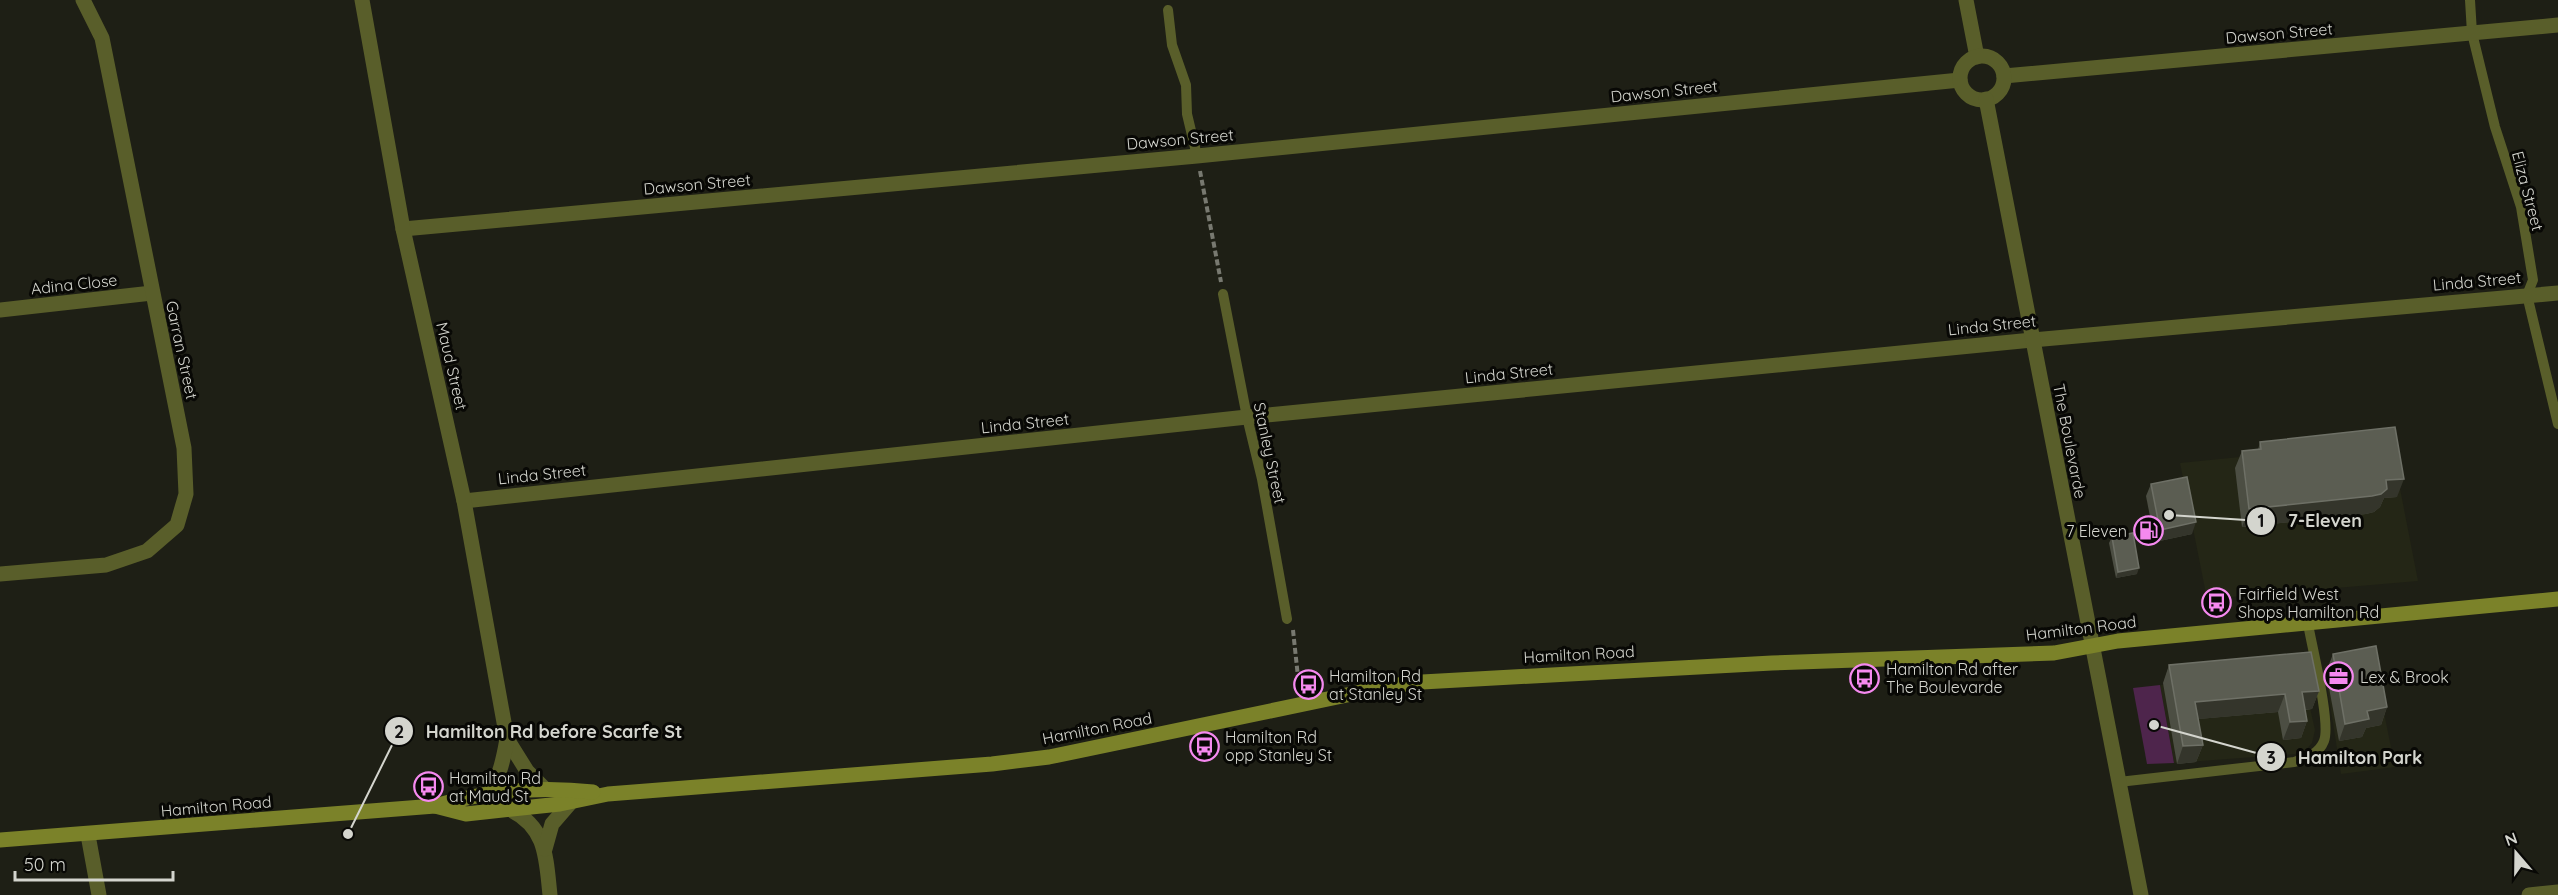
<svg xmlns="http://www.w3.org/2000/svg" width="2558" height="895" font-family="Quicksand,sans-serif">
<rect width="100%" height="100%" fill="#1e1f15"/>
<g fill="#242616">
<polygon points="2391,442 2418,581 2207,599 2180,463"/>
<polygon points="2373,658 2395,767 2341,774 2324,666"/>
<polygon points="2302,672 2315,730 2312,743 2305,751 2295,754 2174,763 2160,685"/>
</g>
<polygon fill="#4e254c" points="2160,685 2174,763 2147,764 2133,688"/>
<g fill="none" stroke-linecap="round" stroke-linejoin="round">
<g stroke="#787970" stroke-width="4" stroke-dasharray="6 3" stroke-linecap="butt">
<polyline points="1200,171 1221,282"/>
<polyline points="1293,630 1298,677"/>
</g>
<g stroke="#595e2a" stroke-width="10">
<polyline points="2470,0 2472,33 2495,127 2521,207 2533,280 2527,295 2558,424"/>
<polyline points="1168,10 1172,45 1186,85 1187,114 1197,156"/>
<polyline points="1223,294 1247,417 1262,479 1287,619"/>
<path d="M2119 782 2294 762C2306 758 2319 754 2324 741 2331 723 2312 647 2308 624"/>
</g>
<g stroke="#595e2a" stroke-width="15">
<polyline points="2004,76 2558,25"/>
<polyline points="403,229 1197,156 1960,80"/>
<polyline points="0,310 152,293"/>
<polyline points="464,501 1247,417 2032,340 2558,293"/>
<polyline points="0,574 106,565 147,551 177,525 186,494 184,448 102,38 83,0"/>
<polyline points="88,835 99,895"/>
<polyline points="2529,895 2558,892"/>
</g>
<g stroke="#595e2a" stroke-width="15">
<polyline points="362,0 403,229 464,501 507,739 527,771 545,789"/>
<polyline points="1966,0 1977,57"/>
<circle cx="1982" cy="78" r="22"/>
<polyline points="1986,99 2141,895"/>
<path d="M485 795C500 779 503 761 507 739"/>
<path d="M511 810C547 828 546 859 550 895"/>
<polyline points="545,849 552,824 571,802"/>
</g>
<g stroke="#7b8229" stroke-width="15">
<polyline points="435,806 466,814 560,804 608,794 992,764 1049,757 1390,686 1422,682 1772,663 2054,653 2118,641 2558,599"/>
<path d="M0 840 435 806C486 791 541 786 593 792"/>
</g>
</g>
<g fill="#4c4e43">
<polygon points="2260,442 2397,497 2384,498 2380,507 2374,512 2366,514 2242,527 2235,468 2242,451 2258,450"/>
<polygon points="2151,484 2192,534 2155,542 2146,496"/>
<polygon points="2112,537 2137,574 2116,578 2109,543"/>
<polygon points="2333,654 2387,707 2381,725 2366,728 2362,737 2339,741 2326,672"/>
<polygon points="2169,665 2319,691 2312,709 2305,710 2307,721 2301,738 2283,740 2278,712 2198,719 2203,745 2196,762 2177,764 2163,683"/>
</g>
<g fill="#34352b">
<polygon points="2404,479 2397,497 2384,498 2380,507 2374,512 2366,514 2242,527 2249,509 2386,480"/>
<polygon points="2196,522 2192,534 2155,542 2160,530"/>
<polygon points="2139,568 2137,574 2116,578 2118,572"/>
<polygon points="2319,691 2312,709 2296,710 2302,692"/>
<polygon points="2285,694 2278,712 2188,720 2195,702"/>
<polygon points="2387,707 2381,725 2366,728 2362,737 2339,741 2345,724 2367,711"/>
<polygon points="2307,721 2301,738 2283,740 2290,722"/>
<polygon points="2203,745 2196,762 2177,764 2183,746"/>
</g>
<g fill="#5b5d52" stroke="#6e7066" stroke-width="1.5">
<polygon points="2395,427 2404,479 2386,480 2387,489 2381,494 2372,496 2249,509 2242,451 2261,449 2260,442"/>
<polygon points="2187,477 2196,522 2160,530 2151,484"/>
<polygon points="2133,533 2139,568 2118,572 2112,537"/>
<polygon points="2376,646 2387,707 2367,711 2369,719 2345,724 2333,654"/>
<polygon points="2311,652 2319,691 2302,692 2307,721 2290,722 2285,694 2195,702 2203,745 2183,746 2169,665"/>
</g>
<defs>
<symbol id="fuel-ring" viewBox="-11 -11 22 22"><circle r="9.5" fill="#080805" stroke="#f589ef" stroke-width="1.5"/><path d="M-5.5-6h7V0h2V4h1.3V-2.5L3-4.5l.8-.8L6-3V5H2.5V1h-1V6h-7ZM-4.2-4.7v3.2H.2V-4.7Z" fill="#f589ef"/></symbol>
<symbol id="bus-ring" viewBox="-11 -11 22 22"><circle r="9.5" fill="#080805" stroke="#f589ef" stroke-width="1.5"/><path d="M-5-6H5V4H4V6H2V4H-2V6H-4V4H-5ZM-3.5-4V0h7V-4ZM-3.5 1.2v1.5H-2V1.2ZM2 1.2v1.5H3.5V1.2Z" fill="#f589ef"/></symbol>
<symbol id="office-ring" viewBox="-11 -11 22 22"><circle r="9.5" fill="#080805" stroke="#f589ef" stroke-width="1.5"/><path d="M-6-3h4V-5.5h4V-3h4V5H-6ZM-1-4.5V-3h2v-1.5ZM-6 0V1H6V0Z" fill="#f589ef"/></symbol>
</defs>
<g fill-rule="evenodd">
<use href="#fuel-ring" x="2132" y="514" width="33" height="33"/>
<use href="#bus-ring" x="2200" y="586" width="33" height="33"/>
<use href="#office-ring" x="2322" y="660" width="33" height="33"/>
<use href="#bus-ring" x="1848" y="662" width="33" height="33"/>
<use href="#bus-ring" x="1292" y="668" width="33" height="33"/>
<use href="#bus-ring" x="1188" y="730" width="33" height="33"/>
<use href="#bus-ring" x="412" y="770" width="33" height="33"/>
</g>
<g text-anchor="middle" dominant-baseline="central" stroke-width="6" stroke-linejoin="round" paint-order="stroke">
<g font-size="16" fill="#d4d5ce" stroke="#080805">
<text transform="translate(2279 33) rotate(-5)">Dawson Street</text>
<text transform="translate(1664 91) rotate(-6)">Dawson Street</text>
<text transform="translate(1180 139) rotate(-5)">Dawson Street</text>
<text transform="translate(697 184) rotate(-5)">Dawson Street</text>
<text transform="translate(2528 191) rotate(75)">Eliza Street</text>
<text transform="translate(2477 281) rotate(-5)">Linda Street</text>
<text transform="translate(74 284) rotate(-6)">Adina Close</text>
<text transform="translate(1992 325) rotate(-6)">Linda Street</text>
<text transform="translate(182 350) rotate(78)">Garran Street</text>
<text transform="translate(452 366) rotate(77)">Maud Street</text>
<text transform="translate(1509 373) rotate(-6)">Linda Street</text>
<text transform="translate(1025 423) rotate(-6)">Linda Street</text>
<text transform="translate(2070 441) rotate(79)">The Boulevarde</text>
<text transform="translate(1270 453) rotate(78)">Stanley Street</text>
<text transform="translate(542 474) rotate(-6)">Linda Street</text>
<text transform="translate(2081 628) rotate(-7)">Hamilton Road</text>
<text transform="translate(1579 654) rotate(-3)">Hamilton Road</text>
<text transform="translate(1097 728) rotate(-11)">Hamilton Road</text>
<text transform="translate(216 806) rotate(-5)">Hamilton Road</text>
</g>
<g font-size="16" fill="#d4d5ce" stroke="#080805" text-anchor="start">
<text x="2127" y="531" text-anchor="end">7 Eleven</text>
<text x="2238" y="594">Fairfield West<tspan x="2238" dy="18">Shops Hamilton Rd</tspan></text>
<text x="1886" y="669">Hamilton Rd after<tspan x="1886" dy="18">The Boulevarde</tspan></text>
<text x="1329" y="676">Hamilton Rd<tspan x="1329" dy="18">at Stanley St</tspan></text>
<text x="2360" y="677">Lex &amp; Brook</text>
<text x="1225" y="737">Hamilton Rd<tspan x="1225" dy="18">opp Stanley St</tspan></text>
<text x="449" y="778">Hamilton Rd<tspan x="449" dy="18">at Maud St</tspan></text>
</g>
</g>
<path fill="none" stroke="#d4d5ce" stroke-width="2" d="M2169 515L2261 521M348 834L399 731M2154 725L2271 757"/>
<g fill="#d4d5ce" stroke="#080805" stroke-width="2">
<circle cx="2169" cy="515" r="6"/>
<circle cx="348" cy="834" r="6"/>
<circle cx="2154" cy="725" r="6"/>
<circle cx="2261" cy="521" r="15"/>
<circle cx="399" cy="731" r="15"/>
<circle cx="2271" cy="757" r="15"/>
</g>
<g font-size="18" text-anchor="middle" font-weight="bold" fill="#111">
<text x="2261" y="527">1</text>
<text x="399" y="738">2</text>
<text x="2271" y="764">3</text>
</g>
<g font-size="18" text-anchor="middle" font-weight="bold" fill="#d4d5ce" stroke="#080805" stroke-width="6" stroke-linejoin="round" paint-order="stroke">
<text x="2325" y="527">7-Eleven</text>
<text x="554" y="738">Hamilton Rd before Scarfe St</text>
<text x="2360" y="764">Hamilton Park</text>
</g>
<g transform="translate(2516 853) rotate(340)" stroke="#080805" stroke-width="4.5" paint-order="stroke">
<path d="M0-4.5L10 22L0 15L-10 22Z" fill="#d4d5ce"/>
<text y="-9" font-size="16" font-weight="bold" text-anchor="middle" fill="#d4d5ce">N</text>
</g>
<path d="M15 871v9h158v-9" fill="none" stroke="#d4d5ce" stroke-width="3"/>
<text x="24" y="871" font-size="18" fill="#d4d5ce" stroke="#080805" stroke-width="4.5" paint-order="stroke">50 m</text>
</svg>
